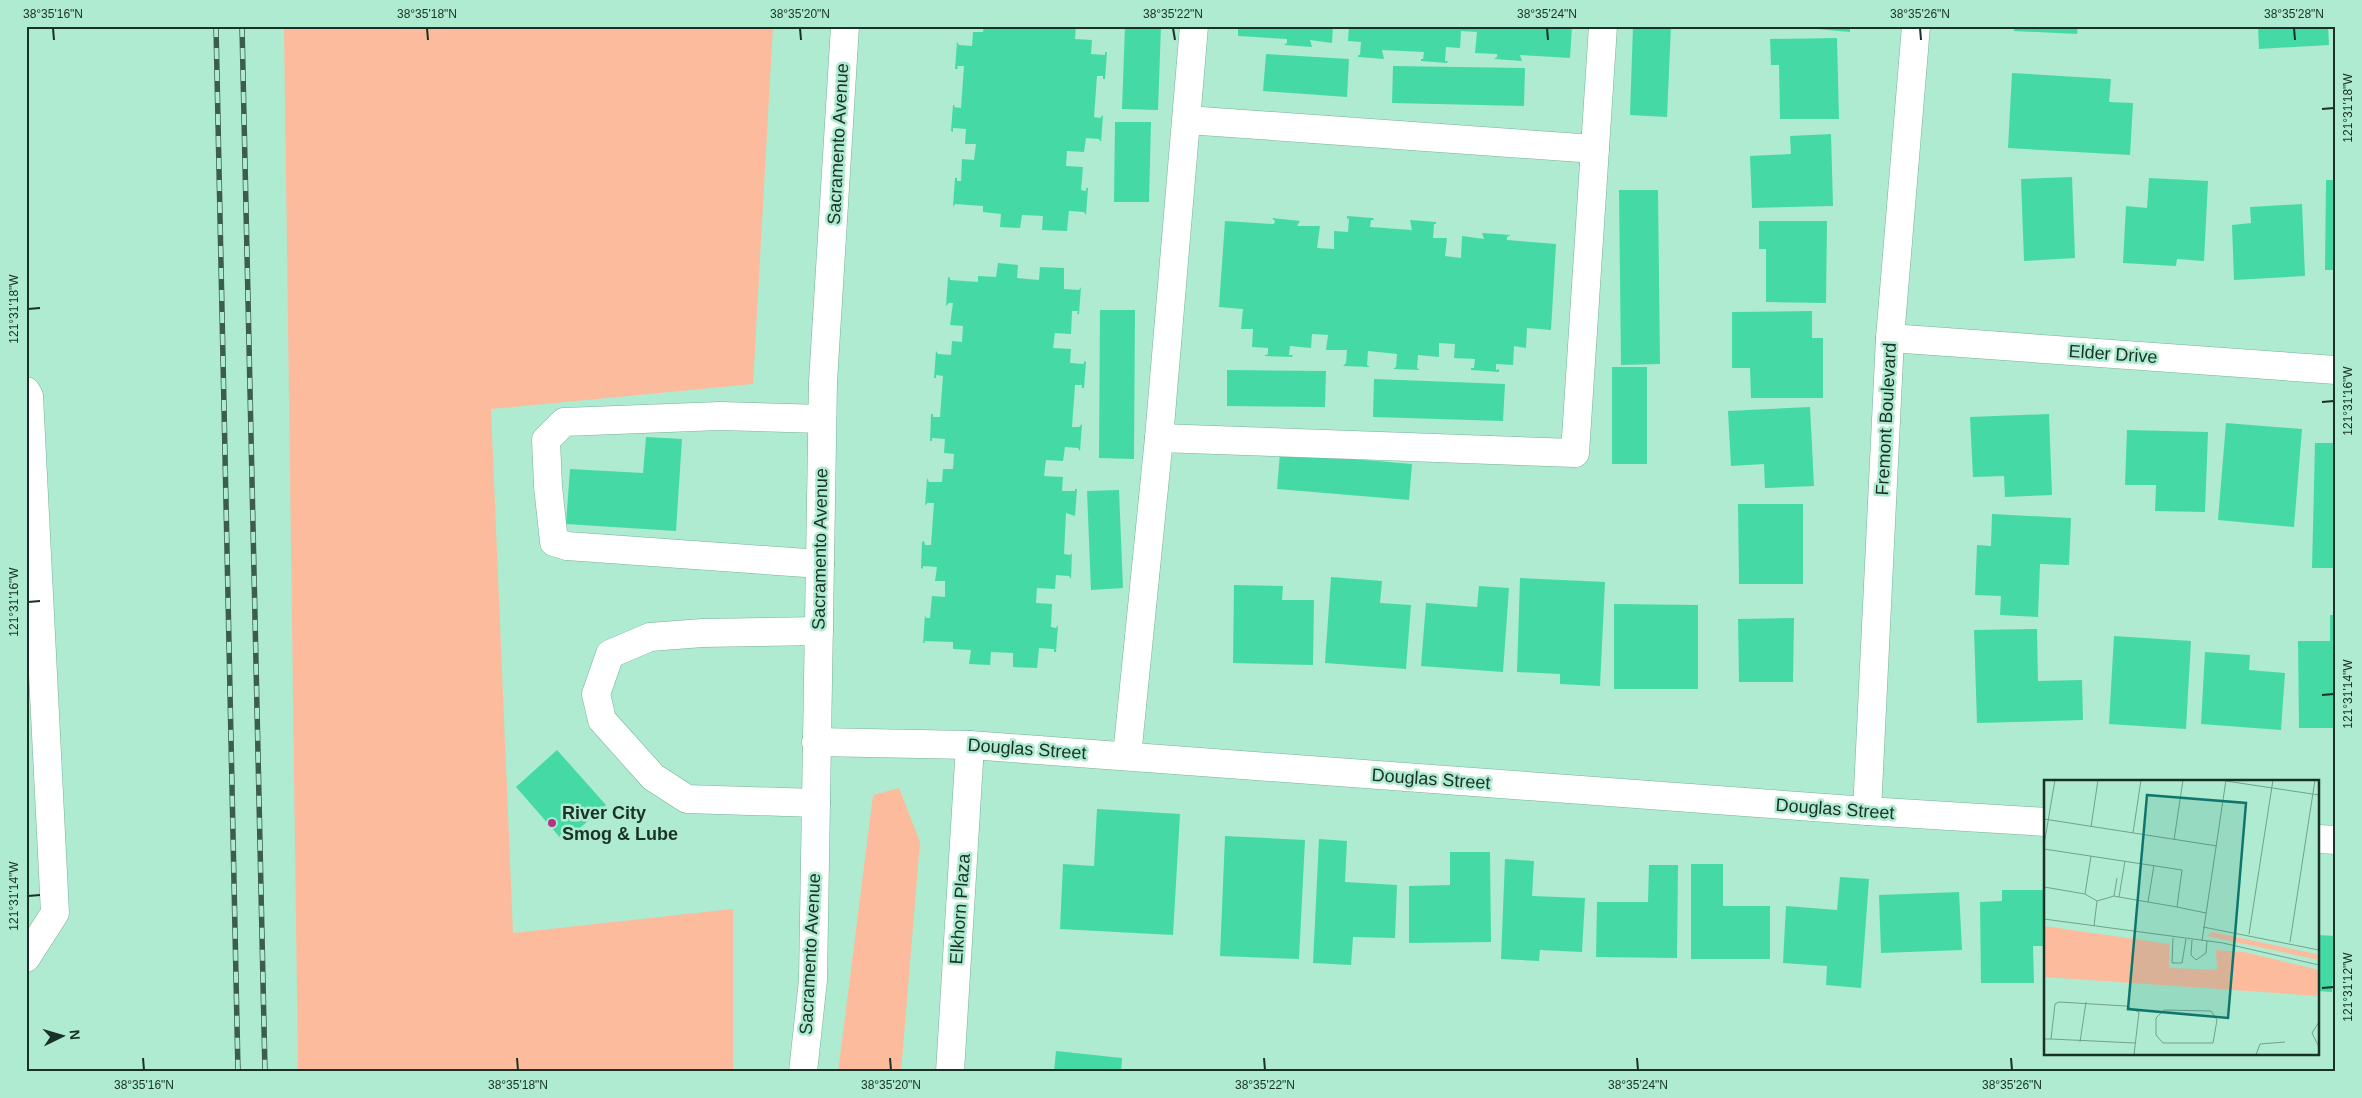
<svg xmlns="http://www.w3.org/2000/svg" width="2362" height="1098" font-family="Arial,sans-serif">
<rect width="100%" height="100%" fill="#aeebd0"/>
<g fill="#fdbb9e">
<polygon points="284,26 773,26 753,384 491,409 513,933 733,909 733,1072 298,1072"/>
<polygon points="899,788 920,842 901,1072 838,1072 873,795"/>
</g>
<g fill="#45daa5">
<polygon points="984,26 1076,26 1075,39 1092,40 1091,54 1105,55 1105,52 1107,52 1105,79 1103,79 1103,76 1097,76 1094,117 1100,118 1103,115 1101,142 1099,139 1086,138 1084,152 1067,151 1066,166 1083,167 1081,190 1086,191 1086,188 1088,188 1086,215 1084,212 1069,211 1067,231 1042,230 1043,216 1022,215 1020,228 1000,227 1001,214 983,212 983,206 955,204 953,207 955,178 957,178 957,181 961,181 962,159 974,160 976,144 965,144 966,129 953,128 953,132 951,131 953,105 955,105 954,107 961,108 964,66 957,66 958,69 955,69 957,42 959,45 972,46 973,32 983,32"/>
<polygon points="1125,26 1161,26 1158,110 1122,109"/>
<polygon points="1238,26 1333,26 1332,43 1310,40 1312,47 1284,45 1287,43 1287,39 1238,36"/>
<polygon points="1349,26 1572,26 1570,58 1520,55 1522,61 1494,59 1497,57 1497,54 1475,53 1477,32 1461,31 1460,48 1446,47 1445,61 1448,61 1447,63 1421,61 1421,59 1423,59 1424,52 1382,50 1384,59 1358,57 1358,55 1360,55 1361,42 1348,41"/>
<polygon points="1633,26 1671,26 1667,117 1630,115"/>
<polygon points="1785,26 1850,26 1850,32"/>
<polygon points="2015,26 2078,26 2077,34 2014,31"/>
<polygon points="2157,26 2239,26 2239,29 2157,28"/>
<polygon points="2258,26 2328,26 2329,45 2259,49"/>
<polygon points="1837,38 1839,119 1780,119 1779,65 1771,65 1770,39"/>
<polygon points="1266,54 1349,59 1347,97 1263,91"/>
<polygon points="1393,66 1525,68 1524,106 1392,103"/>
<polygon points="2012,73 2111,79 2109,102 2133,103 2130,155 2008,148"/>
<polygon points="1115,122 1151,122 1149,202 1114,202"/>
<polygon points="1831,134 1833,206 1752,208 1750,156 1791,154 1790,136"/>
<polygon points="2072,177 2075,258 2024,261 2021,179"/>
<polygon points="2149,178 2208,181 2204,261 2177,259 2176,266 2123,263 2126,206 2147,208"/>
<polygon points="2326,180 2336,180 2336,270 2325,270"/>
<polygon points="1619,190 1658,190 1660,364 1621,365"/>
<polygon points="2302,204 2305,276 2234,280 2232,225 2251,223 2250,207"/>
<polygon points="1347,216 1373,218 1374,220 1371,220 1370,227 1412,230 1410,220 1436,222 1436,224 1434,224 1433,238 1447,238 1445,256 1461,258 1462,236 1484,239 1482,233 1511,235 1507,237 1507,240 1556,244 1551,330 1527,328 1526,348 1514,346 1513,365 1496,364 1496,370 1499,369 1499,372 1471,370 1471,368 1474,368 1475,359 1454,358 1455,344 1439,343 1439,357 1418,355 1417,368 1420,370 1393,369 1396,367 1397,354 1368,351 1367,365 1370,367 1343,366 1346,363 1347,350 1326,350 1328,335 1312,334 1311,348 1290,346 1289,355 1293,355 1292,357 1264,356 1268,354 1268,348 1252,347 1253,329 1241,329 1243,309 1219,307 1225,221 1274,224 1275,221 1272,218 1300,221 1297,226 1320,226 1317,248 1334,249 1334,231 1348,232 1349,218 1347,219"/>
<polygon points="1759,221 1827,221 1826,303 1766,302 1766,249 1759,249"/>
<polygon points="998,263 1018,265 1017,278 1039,280 1040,267 1064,268 1064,289 1079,290 1081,287 1079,314 1077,314 1078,311 1072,311 1071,334 1055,333 1053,348 1071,349 1070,363 1084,364 1084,361 1086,362 1084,388 1082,388 1082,385 1075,385 1072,427 1079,427 1082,424 1080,451 1078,448 1065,447 1063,461 1046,460 1044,476 1063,477 1062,491 1075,491 1075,489 1077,489 1075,516 1066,513 1064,554 1071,555 1072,552 1071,579 1069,576 1056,575 1055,589 1037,588 1036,603 1052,604 1051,627 1056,628 1058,625 1056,652 1054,652 1054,649 1039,648 1037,668 1013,667 1013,653 991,652 990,665 969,664 971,650 953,649 953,642 924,641 925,643 923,643 925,615 926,618 930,618 932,596 945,597 945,581 935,581 937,567 923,566 923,569 921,568 922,542 924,541 925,545 931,545 934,503 927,503 925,506 927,478 929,482 942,482 943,469 953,469 954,454 944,453 945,439 932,438 932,441 930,441 931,414 933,414 933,417 940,417 943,376 936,375 936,378 934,378 936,351 938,354 951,355 952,341 962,342 963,326 950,325 953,303 949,303 946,306 948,277 950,278 950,280 978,282 978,276 996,277"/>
<polygon points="1100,310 1135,310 1134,459 1099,458"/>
<polygon points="1812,311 1812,338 1823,338 1823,398 1751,398 1750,368 1732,368 1732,312"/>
<rect x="1612" y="367" width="35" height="97"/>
<polygon points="1227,370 1326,371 1325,407 1227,406"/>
<polygon points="1374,379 1505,384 1503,421 1373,417"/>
<polygon points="1810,407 1814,486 1765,488 1764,464 1731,466 1728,411"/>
<polygon points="2049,414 2052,495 2005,497 2004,476 1973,477 1970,417"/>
<polygon points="2226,423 2302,429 2294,527 2218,520"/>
<polygon points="2127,430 2208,432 2205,512 2155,511 2156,485 2125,485"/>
<polygon points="646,437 682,439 676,531 566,524 570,469 643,473"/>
<polygon points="2315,443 2336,443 2336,568 2312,568"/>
<polygon points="1280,453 1412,464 1409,500 1277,489"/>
<polygon points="1119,490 1123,588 1091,590 1087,491"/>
<polygon points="1738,504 1803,504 1803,584 1739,584"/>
<polygon points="1992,514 2071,518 2069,565 2040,564 2038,617 2000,615 2001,596 1975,595 1977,545 1991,546"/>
<polygon points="1331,577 1382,581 1380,603 1411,605 1406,669 1325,663"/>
<polygon points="1520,578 1605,582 1600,686 1560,684 1560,674 1517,672"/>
<polygon points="1234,585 1283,586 1282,600 1314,600 1313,665 1233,663"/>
<polygon points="1479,586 1509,588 1503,672 1421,666 1426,603 1477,607"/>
<polygon points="1614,604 1698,605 1698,689 1614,689"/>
<polygon points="2330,615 2336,615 2336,728 2299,728 2298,641 2330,641"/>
<polygon points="1794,618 1793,682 1739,682 1738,619"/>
<polygon points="2037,629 2038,681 2082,680 2083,720 1977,723 1974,630"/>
<polygon points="2114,636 2191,641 2186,729 2109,724"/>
<polygon points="2205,652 2250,655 2249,670 2285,673 2281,730 2201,724"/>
<polygon points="557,750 606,805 564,842 516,787"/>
<polygon points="1097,809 1180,814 1173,935 1060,929 1063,864 1094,866"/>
<polygon points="1225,836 1305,840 1299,959 1220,956"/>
<polygon points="1319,839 1347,841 1345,882 1397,885 1395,938 1353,937 1351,965 1313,963"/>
<polygon points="1450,852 1490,852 1491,942 1409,943 1409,886 1450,885"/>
<polygon points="1505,859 1534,861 1532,896 1585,898 1582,952 1540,950 1539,961 1501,959"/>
<polygon points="1691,864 1723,864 1723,906 1770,906 1770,959 1691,959"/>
<polygon points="1649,865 1678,865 1677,958 1596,957 1597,902 1648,902"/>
<polygon points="1840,877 1869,879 1861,988 1826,985 1827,966 1783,963 1786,906 1837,910"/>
<polygon points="2002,890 2046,890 2046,946 2033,946 2034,983 1981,983 1980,902 2002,901"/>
<polygon points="1959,892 1962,950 1881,953 1879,895"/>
<polygon points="2318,935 2336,936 2332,992 2318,991"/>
<polygon points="1056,1051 1122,1058 1121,1072 1054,1072"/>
<rect x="1219" y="1069" width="82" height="3"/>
</g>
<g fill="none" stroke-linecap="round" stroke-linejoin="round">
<defs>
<g id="minor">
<polyline points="1187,120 1595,149"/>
<polyline points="1890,338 2336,370"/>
<polyline points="26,391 29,396 55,913 26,958"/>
<polyline points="1159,438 1194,26"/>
<polyline points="820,564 567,546 554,542 548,486 546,440 564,422 720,416 822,419"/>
<polyline points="816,742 970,745 1867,811 2046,822"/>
<polyline points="1127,756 1159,438 1575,453 1603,26"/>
<polyline points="816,803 687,799 653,777 602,720 596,694 610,654 650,637 702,633 819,631"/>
<polyline points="1867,811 1890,338 1916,26"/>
<polyline points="2318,839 2336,840"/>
<polyline points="950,1072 970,745"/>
</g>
<polyline id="major" points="803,1072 813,980 823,382 845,26"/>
</defs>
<use href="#minor" stroke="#77b198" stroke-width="29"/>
<use href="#major" stroke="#77b198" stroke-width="29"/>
<use href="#minor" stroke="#fff" stroke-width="28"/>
<use href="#major" stroke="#fff" stroke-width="28"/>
<defs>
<g id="rail">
<polyline points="216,26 238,1072"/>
<polyline points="242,26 265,1072"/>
</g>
</defs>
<use href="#rail" stroke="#3c5c4e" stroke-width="5.5"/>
<use href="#rail" stroke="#aeebd0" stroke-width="4" stroke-dasharray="11" stroke-linecap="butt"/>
</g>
<path fill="none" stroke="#193127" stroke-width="2" d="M53 28 54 40M427 28 428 40M800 28 801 40M1173 28 1175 40M1547 28 1548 40M1920 28 1921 40M2294 28 2295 40M2322 109 2334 108M28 309 40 308M2322 402 2334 401M28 602 40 601M2322 695 2334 694M28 896 40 895M2322 988 2334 987M143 1058 144 1070M517 1058 518 1070M890 1058 891 1070M1264 1058 1265 1070M1637 1058 1638 1070M2011 1058 2012 1070"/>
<circle fill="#b13485" stroke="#aeebd0" stroke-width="2" cx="552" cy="823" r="5"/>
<g text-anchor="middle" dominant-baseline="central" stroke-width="5" stroke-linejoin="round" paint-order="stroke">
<g font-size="18" fill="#193127" stroke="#aeebd0">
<text transform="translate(838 144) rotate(-87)">Sacramento Avenue</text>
<text transform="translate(2113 354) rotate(4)">Elder Drive</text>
<text transform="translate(1886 419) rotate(-87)">Fremont Boulevard</text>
<text transform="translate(820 549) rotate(-89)">Sacramento Avenue</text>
<text transform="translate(1027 749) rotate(4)">Douglas Street</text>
<text transform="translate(1431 779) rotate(4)">Douglas Street</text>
<text transform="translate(1835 809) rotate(4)">Douglas Street</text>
<text transform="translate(960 909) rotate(-86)">Elkhorn Plaza</text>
<text transform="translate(810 954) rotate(-87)">Sacramento Avenue</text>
</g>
<g font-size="18" font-weight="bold" fill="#193127" stroke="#aeebd0" text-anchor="start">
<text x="562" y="813">River City<tspan x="562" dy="21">Smog &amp; Lube</tspan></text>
</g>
</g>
<g transform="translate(2044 780)">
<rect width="275" height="275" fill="#aeebd0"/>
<path d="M0 146 125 164V188L173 190 172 170 200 172 271 189 275 190V216L0 197ZM168 152 272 174 275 180 163 156Z" fill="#fdbb9e"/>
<path fill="none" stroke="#72a18c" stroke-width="1" d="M182 1 275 15M0 39 173 66M47 47 54 0M89 53 97 0M130 60 139 0M0 65 11 0M0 69 138 90 133 127 162 133M47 76 41 114 53 121 50 146M0 107 41 114M70 116 75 117 81 81M75 117 133 127M53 121 70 116 73 98M104 122 110 85M0 139 179 163 275 185M159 147 275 170M205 154 229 0M129 158 128 183H138L142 159M148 160 147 175 152 180 162 173 163 161M158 161 182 0M246 162 271 0M120 230 167 231 173 240 169 263H119L112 255V238ZM275 242 268 253 275 267M0 259H7L11 224 15 222 82 226 95 232 90 275M7 259 91 263M36 262 42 222M65 275H112M212 275 216 264 241 262"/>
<path fill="#0f766e" fill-opacity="0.15" stroke="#0f766e" stroke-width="2.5" d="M103 15 202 23 184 238 84 229Z"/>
<rect width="275" height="275" fill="none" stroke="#193127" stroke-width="2.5"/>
</g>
<rect width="2362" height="1098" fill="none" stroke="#aeebd0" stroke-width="55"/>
<g transform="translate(62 1036) rotate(85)" stroke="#aeebd0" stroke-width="4" paint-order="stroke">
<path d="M0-4L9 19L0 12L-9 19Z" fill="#193127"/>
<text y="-8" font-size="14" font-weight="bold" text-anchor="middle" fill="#193127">N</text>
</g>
<rect x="28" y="28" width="2306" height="1042" fill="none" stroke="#193127" stroke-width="2"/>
<g font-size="12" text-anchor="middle" fill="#193127">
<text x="53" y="18">38°35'16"N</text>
<text x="427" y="18">38°35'18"N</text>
<text x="800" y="18">38°35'20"N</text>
<text x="1173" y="18">38°35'22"N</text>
<text x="1547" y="18">38°35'24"N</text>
<text x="1920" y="18">38°35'26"N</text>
<text x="2294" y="18">38°35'28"N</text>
<text transform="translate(2348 108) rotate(-90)" y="4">121°31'18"W</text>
<text transform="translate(14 309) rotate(-90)" y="4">121°31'18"W</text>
<text transform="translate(2348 401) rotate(-90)" y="4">121°31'16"W</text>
<text transform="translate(14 602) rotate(-90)" y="4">121°31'16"W</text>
<text transform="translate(2348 694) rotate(-90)" y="4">121°31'14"W</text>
<text transform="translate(14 896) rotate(-90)" y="4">121°31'14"W</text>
<text transform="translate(2348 987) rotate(-90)" y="4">121°31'12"W</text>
<text x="144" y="1089">38°35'16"N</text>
<text x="518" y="1089">38°35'18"N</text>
<text x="891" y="1089">38°35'20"N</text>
<text x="1265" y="1089">38°35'22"N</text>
<text x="1638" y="1089">38°35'24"N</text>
<text x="2012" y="1089">38°35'26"N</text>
</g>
</svg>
